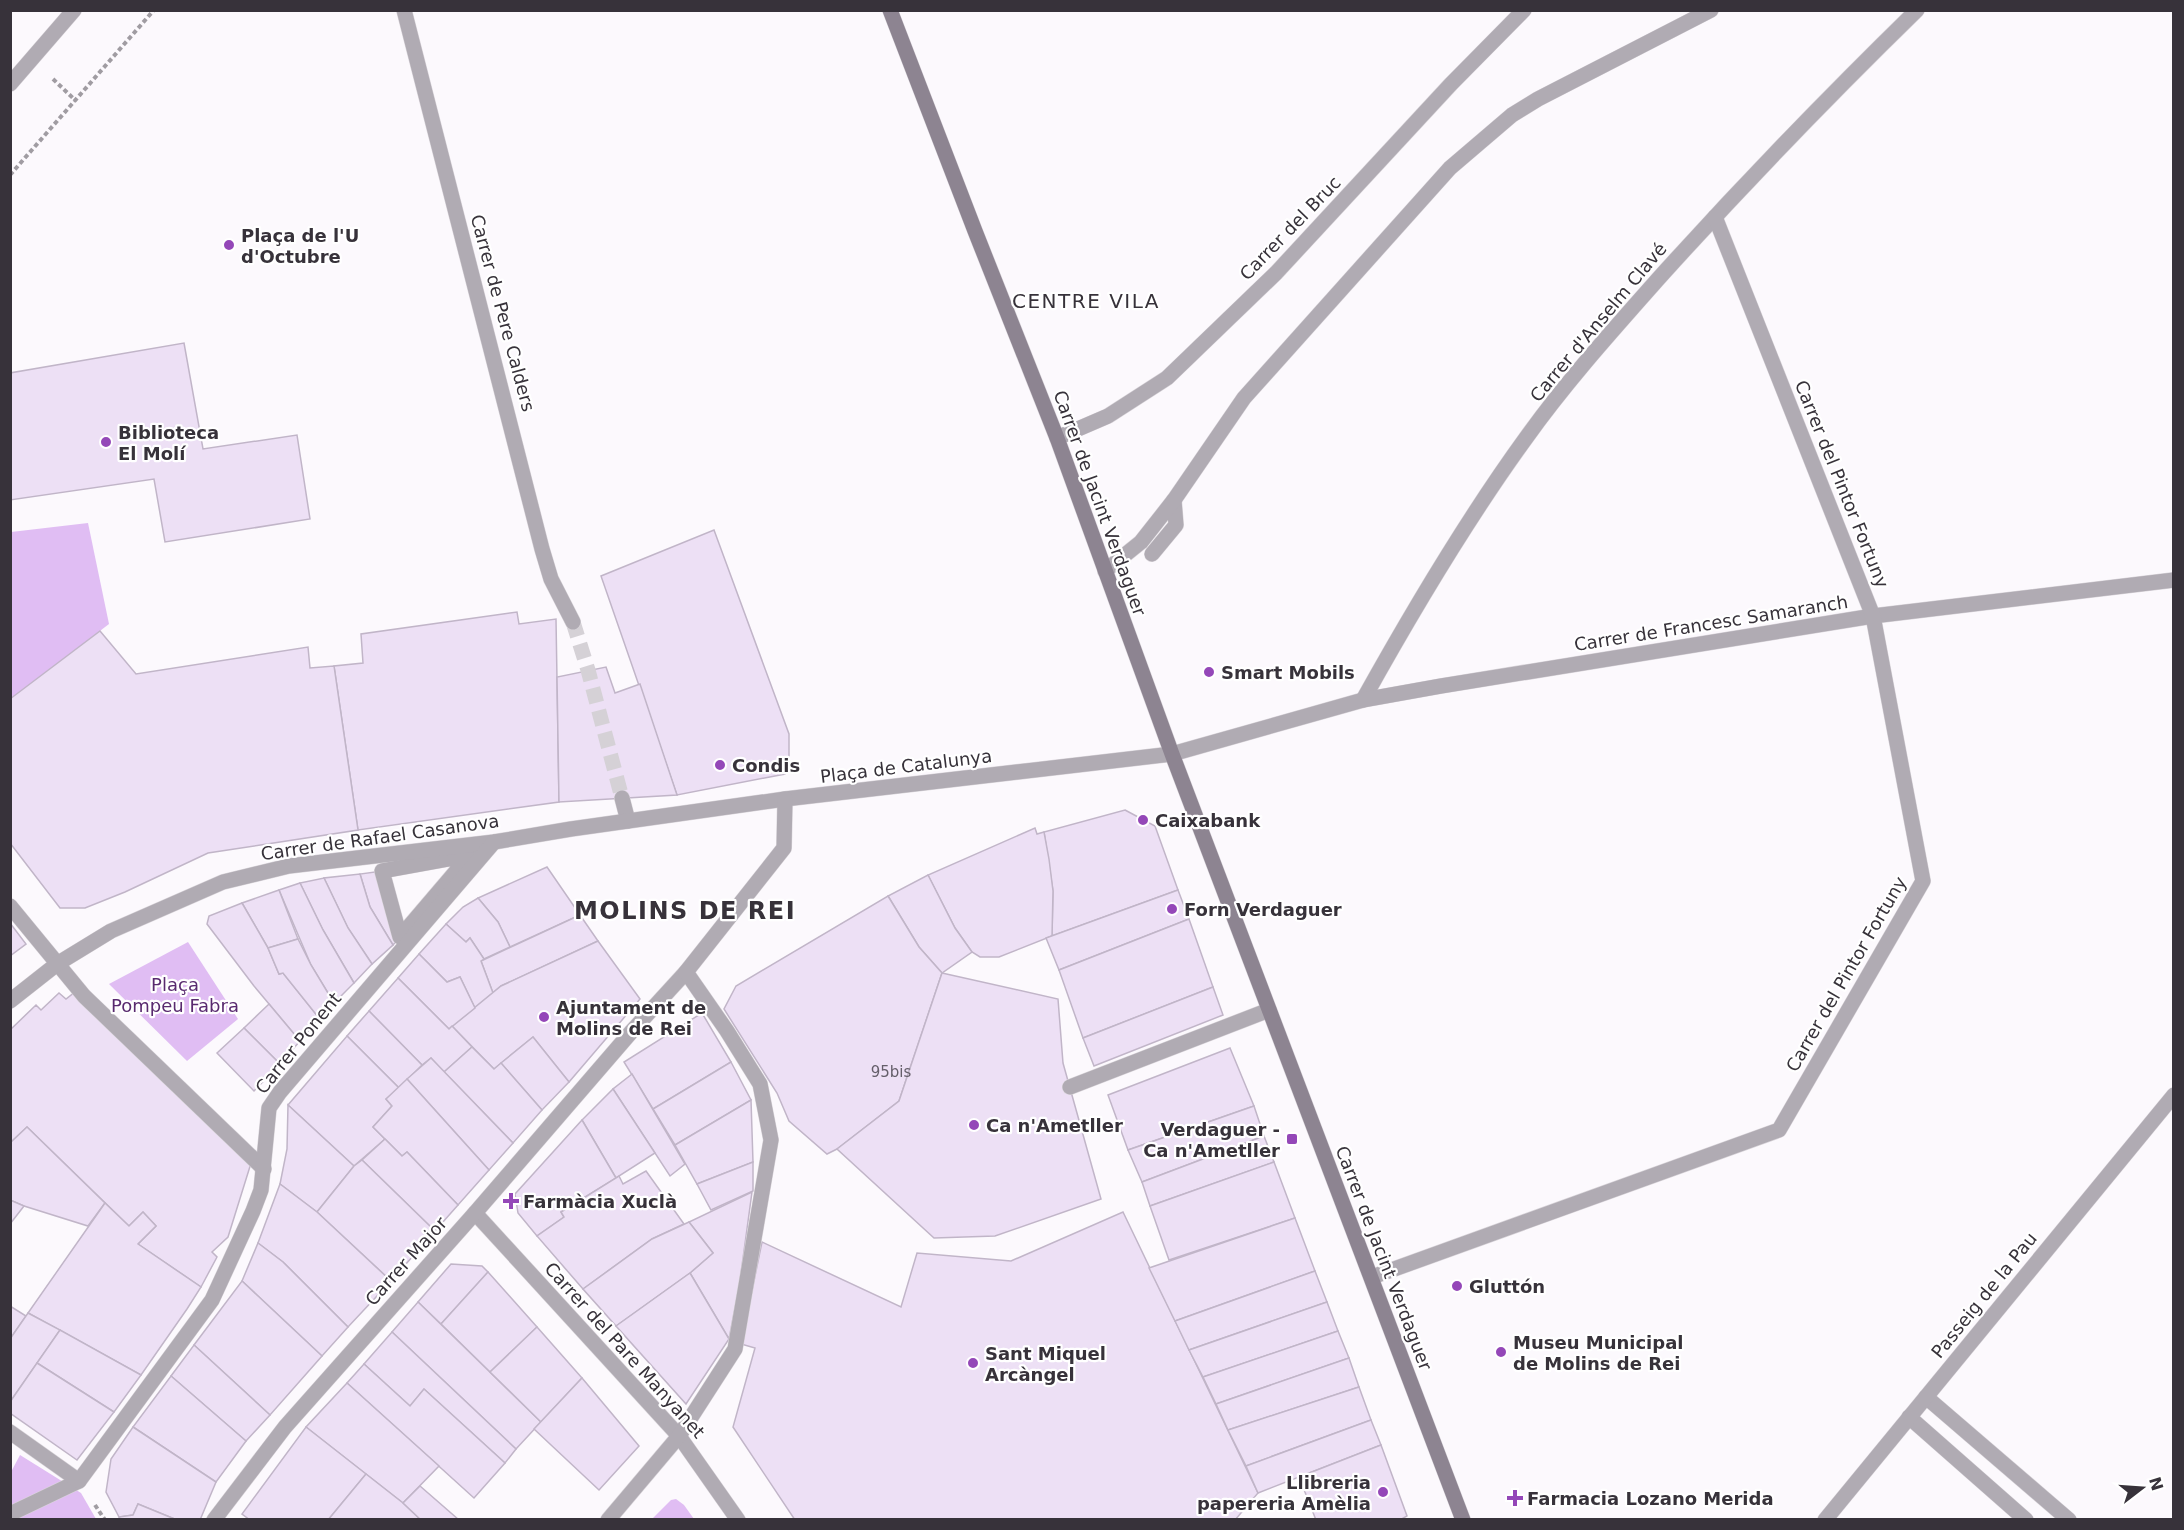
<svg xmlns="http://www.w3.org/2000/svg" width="2184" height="1530" font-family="'DejaVu Sans',sans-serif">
<rect width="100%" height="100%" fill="#fcf9fd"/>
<g fill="#e0bdf3">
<polygon points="88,523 109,624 11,699 11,532"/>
<polygon points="188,942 238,1019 187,1061 109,984"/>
<polygon points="20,1455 81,1493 96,1519 11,1520 11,1472"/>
<polygon points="676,1499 684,1505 694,1519 652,1519 671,1500"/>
</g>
<g fill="#ede0f5" stroke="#c1b5c8" stroke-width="1.5">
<polygon points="184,343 203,449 297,435 310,519 165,542 154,479 10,500 10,373"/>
<polygon points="714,530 789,734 789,758 785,774 677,795 601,576"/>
<polygon points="517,612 519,624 556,619 559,802 358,830 334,666 363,663 361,634"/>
<polygon points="100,631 136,674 308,647 310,668 334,666 358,830 208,853 125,892 85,908 60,908 10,843 10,699"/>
<polygon points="606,667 615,693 640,684 677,795 559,802 557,677"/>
<polygon points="1125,810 1155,826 1178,890 1052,936 1053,891 1044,832"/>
<polygon points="1035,828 1037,834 1044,832 1049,859 1053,891 1052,936 999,957 980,957 972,952 955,928 928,875"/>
<polygon points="547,867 580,915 510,947 498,922 478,898"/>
<polygon points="382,871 400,937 393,945 370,907 360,874"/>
<polygon points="360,874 370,907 393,945 372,964 348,928 324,878"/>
<polygon points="928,875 955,928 972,952 942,973 919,947 888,896"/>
<polygon points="324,878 348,928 372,964 354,983 323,930 300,883"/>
<polygon points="300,883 323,930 354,983 334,1003 311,965 279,890"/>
<polygon points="279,890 298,939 268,948 242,903"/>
<polygon points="1178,890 1189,919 1059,970 1046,938"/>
<polygon points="888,896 919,947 942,973 899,1101 837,1149 827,1154 789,1121 777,1093 724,1009 736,986"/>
<polygon points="478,898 498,922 510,947 484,959 470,938 466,942 446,924 463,907"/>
<polygon points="242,903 268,948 279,974 283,973 319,1018 300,1041 254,986 207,924 209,916"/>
<polygon points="580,915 598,941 501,986 493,993 481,961"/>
<polygon points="1189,919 1213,987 1083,1038 1059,970"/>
<polygon points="10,923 26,944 10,956"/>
<polygon points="446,924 466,942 470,938 484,959 481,961 493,993 475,1008 460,977 447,982 419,954"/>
<polygon points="298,939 311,965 334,1003 319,1018 283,973 279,974 268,948"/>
<polygon points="598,941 640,999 569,1082 533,1037 494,1069 452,1026 501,986"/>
<polygon points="419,954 447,982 460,977 475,1008 449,1029 398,978"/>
<polygon points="942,973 1058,999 1063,1063 1101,1199 995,1236 934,1238 837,1149 899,1101"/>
<polygon points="398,978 449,1029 452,1026 472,1047 444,1072 431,1058 422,1065 369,1011"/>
<polygon points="1213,987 1223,1015 1094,1066 1083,1038"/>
<polygon points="75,992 252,1160 228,1237 212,1252 217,1257 201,1287 138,1244 156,1226 143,1212 129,1226 27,1127 10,1143 10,1030 36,1005 41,1010 59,993 66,999"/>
<polygon points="269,1004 300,1041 280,1064 244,1028"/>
<polygon points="369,1011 422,1065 399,1088 347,1036"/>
<polygon points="702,1013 731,1062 653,1109 624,1062"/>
<polygon points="244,1028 280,1064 254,1091 217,1053"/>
<polygon points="347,1036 399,1088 386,1099 392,1106 373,1127 385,1139 354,1166 288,1105"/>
<polygon points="533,1037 569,1082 542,1110 501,1063"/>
<polygon points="472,1047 494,1069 501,1063 542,1110 513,1143 444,1072"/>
<polygon points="1230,1048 1254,1106 1128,1150 1108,1095"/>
<polygon points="431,1058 513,1143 489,1170 407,1079"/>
<polygon points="731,1062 751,1100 675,1145 653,1109"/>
<polygon points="632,1074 685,1164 670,1176 613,1089"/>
<polygon points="407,1079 489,1170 458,1205 407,1152 402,1156 373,1127 392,1106 386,1099"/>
<polygon points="613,1089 655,1153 616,1178 582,1120"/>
<polygon points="751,1100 753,1162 697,1184 675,1145"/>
<polygon points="288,1105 354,1166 317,1212 280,1184 287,1149"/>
<polygon points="1254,1106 1264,1136 1142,1182 1128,1150"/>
<polygon points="582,1120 616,1178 561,1212 564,1217 537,1236 518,1213 515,1194"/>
<polygon points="27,1127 105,1203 88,1226 24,1206 10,1200 10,1143"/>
<polygon points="1264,1136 1274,1162 1150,1206 1142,1182"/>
<polygon points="385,1139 402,1156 407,1152 458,1205 435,1231 362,1160"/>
<polygon points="362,1160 435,1231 391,1281 317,1212 354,1166"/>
<polygon points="753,1162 753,1191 711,1210 697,1184"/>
<polygon points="1274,1162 1295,1218 1169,1260 1150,1206"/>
<polygon points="646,1171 684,1224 652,1239 583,1289 537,1236 564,1217 561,1212 619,1176 623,1184"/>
<polygon points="280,1184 317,1212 391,1281 348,1327 283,1262 258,1243"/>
<polygon points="752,1192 739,1288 729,1339 690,1273 713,1253 689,1222"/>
<polygon points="10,1200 24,1206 10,1224"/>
<polygon points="105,1203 129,1226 143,1212 156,1226 138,1244 201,1287 187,1309 141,1375 28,1313"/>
<polygon points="1123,1212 1258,1493 1235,1520 795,1520 733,1427 755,1348 741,1344 762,1242 901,1307 917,1253 1011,1261"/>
<polygon points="1295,1218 1315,1271 1175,1321 1149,1268"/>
<polygon points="689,1222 713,1253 690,1273 616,1326 583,1289 652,1239"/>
<polygon points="258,1243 283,1262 348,1327 322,1356 242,1281"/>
<polygon points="451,1264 482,1266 488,1272 441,1324 418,1302"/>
<polygon points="1315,1271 1327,1302 1189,1350 1175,1321"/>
<polygon points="488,1272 537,1327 490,1372 441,1324"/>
<polygon points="690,1273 729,1339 686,1404 616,1326"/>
<polygon points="242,1281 322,1356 270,1415 194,1345"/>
<polygon points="418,1302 541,1422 516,1449 392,1332"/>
<polygon points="1327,1302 1338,1331 1203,1377 1189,1350"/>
<polygon points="10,1306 26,1316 10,1339"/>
<polygon points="28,1313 60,1330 10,1402 10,1339"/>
<polygon points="537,1327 582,1378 541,1422 490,1372"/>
<polygon points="60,1330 141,1375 114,1412 37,1363"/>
<polygon points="1338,1331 1349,1358 1216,1404 1203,1377"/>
<polygon points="392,1332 516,1449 505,1463 424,1389 410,1406 364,1364"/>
<polygon points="194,1345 270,1415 246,1441 171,1376"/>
<polygon points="1349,1358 1359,1387 1228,1430 1216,1404"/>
<polygon points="37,1363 114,1412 77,1460 10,1413 10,1402"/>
<polygon points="364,1364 410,1406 424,1389 505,1463 474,1498 347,1383"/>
<polygon points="171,1376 246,1441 216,1482 133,1427"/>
<polygon points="582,1378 639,1446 599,1490 534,1429"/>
<polygon points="347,1383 439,1466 403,1503 306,1427"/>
<polygon points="1359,1387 1371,1420 1246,1466 1228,1430"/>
<polygon points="1371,1420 1381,1445 1258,1493 1246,1466"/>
<polygon points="133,1427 216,1482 200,1520 177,1520 138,1504 133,1515 119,1517 106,1492 111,1459"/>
<polygon points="306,1427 366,1474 328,1520 250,1520 242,1514"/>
<polygon points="1381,1445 1407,1516 1400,1520 1316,1520 1299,1477"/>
<polygon points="366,1474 403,1503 421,1520 328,1520"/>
<polygon points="420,1486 459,1520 421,1520 403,1503"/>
<polygon points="138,1504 177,1520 121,1520 119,1517 133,1515"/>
</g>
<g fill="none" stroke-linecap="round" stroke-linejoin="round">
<polyline stroke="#d5d1d6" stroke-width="15" stroke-dasharray="15 8" stroke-linecap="butt" points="573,622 588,670 622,798"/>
<defs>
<g id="service">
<polyline points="1926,1397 2069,1520"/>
<polyline points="1909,1417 2026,1520"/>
</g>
<g id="pedestrian">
<polyline points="404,10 542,549 551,579 573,622"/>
<polyline points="1057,438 1108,416 1167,378 1276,273 1451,84 1524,10"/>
<polyline points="622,798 628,821"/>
<polygon points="470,855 400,937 382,871"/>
<polyline points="10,1514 79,1481"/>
</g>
<g id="minor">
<polyline points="1152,554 1176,525 1174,500"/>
<polyline points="1105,571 1141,542 1174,500 1244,398 1450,168 1512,115 1538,99 1711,10"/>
<path d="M1363 700C1413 610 1465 522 1526 438 1566 382 1613 330 1659 278 1742 186 1828 97 1917 10"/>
<polyline points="10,906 84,996 264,1169"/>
<polyline points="10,1001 57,964 111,931 223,882 289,866 494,842 571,829 785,799 1172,754 1363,700 1441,686 1873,616 2174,580"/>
<polyline points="1070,1087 1269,1010"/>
<polyline points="475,1213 679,1436 738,1520"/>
<polyline points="1372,1277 1779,1130 1923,881 1873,616 1715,217"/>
<polyline points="10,1432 79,1481 212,1300 253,1211 261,1190 269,1108 280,1092 494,842"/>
<polyline points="214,1520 285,1427 475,1213 632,1031 686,972 784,848 785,799"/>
<polyline points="608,1520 679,1436 735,1349 771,1140 760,1084 727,1031 686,972"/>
<polyline points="1825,1520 2174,1095"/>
</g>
<polyline id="tertiary" points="10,84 74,10"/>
<polyline id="secondary" points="890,10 975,231 1057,438 1172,754 1463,1520"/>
</defs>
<use href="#service" stroke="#d9d5da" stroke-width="16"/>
<use href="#pedestrian" stroke="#d9d5da" stroke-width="16"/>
<use href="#minor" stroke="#d9d5da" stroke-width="16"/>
<use href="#tertiary" stroke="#d9d5da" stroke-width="16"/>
<use href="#secondary" stroke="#d9d5da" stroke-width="16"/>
<g stroke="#a09ca2" stroke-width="4" stroke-dasharray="4.5 3" stroke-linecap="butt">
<polyline points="53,79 76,101"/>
<polyline points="10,175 154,10"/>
<polyline points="95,1505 105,1520"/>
</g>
<use href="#service" stroke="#b0abb3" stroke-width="15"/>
<use href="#pedestrian" stroke="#b0abb3" stroke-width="15"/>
<use href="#minor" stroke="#b0abb3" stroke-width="15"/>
<use href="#tertiary" stroke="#b0abb3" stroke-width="15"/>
<use href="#secondary" stroke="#8d8491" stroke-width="15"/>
</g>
<g fill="#9447b8" stroke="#fff" stroke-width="2">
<circle cx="229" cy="245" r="6"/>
<circle cx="106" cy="442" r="6"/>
<circle cx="1209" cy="672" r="6"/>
<circle cx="720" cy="765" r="6"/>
<circle cx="1143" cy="820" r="6"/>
<circle cx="1172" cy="909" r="6"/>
<circle cx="544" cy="1017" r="6"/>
<circle cx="974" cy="1125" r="6"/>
<rect x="1286" y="1133" width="12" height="12" rx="3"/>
<path d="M508 1192h6v6h6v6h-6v6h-6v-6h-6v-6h6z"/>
<circle cx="1457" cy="1286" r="6"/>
<circle cx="1501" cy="1352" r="6"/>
<circle cx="973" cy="1363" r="6"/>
<circle cx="1383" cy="1492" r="6"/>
<path d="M1512 1489h6v6h6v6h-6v6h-6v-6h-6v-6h6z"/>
</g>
<g text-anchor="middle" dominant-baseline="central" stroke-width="4.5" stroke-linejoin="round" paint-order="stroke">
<g font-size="15" fill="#645e69">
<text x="891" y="1072">95bis</text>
</g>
<g font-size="18" fill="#37323a" stroke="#fff">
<text transform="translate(1290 228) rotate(-46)">Carrer del Bruc</text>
<text transform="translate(503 313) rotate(75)">Carrer de Pere Calders</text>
<text transform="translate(1598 322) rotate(-50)">Carrer d'Anselm Clavé</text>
<text transform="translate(1842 484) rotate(68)">Carrer del Pintor Fortuny</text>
<text transform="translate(1100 503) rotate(70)">Carrer de Jacint Verdaguer</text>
<text transform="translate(1711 623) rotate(-9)">Carrer de Francesc Samaranch</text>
<text transform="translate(906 766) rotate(-7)">Plaça de Catalunya</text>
<text transform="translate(380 837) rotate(-8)">Carrer de Rafael Casanova</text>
<text transform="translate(1846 974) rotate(-60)">Carrer del Pintor Fortuny</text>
<text transform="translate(298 1043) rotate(-51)">Carrer Ponent</text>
<text transform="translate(1384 1258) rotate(69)">Carrer de Jacint Verdaguer</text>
<text transform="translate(406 1261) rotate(-48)">Carrer Major</text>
<text transform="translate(1984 1295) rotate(-51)">Passeig de la Pau</text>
<text transform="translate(625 1350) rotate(48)">Carrer del Pare Manyanet</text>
</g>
<g font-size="18" font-weight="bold" fill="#37323a" stroke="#fff" text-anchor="start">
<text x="241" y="235">Plaça de l'U<tspan x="241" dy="21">d'Octubre</tspan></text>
<text x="118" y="432">Biblioteca<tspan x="118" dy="21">El Molí</tspan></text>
<text x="1221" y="672">Smart Mobils</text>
<text x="732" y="765">Condis</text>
<text x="1155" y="820">Caixabank</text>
<text x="1184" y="909">Forn Verdaguer</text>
<text x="556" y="1007">Ajuntament de<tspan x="556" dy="21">Molins de Rei</tspan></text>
<text x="986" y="1125">Ca n'Ametller</text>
<text x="1280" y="1129" text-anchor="end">Verdaguer -<tspan x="1280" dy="21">Ca n'Ametller</tspan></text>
<text x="523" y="1201">Farmàcia Xuclà</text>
<text x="1469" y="1286">Gluttón</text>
<text x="1513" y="1342">Museu Municipal<tspan x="1513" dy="21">de Molins de Rei</tspan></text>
<text x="985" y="1353">Sant Miquel<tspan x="985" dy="21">Arcàngel</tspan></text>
<text x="1371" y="1482" text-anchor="end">Llibreria<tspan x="1371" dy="21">papereria Amèlia</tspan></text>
<text x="1527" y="1498">Farmacia Lozano Merida</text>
</g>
<g font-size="18" fill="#592a6f" stroke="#fff">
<text x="175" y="984">Plaça<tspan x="175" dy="21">Pompeu Fabra</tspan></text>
</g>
<g font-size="20" letter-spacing="1.5" fill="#37323a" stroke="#fff">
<text x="1086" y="301">CENTRE VILA</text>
</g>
<g font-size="24" font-weight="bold" letter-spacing="1.5" fill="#37323a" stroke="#fff">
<text x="685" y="911">MOLINS DE REI</text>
</g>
</g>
<rect width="2184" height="1530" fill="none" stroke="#37323a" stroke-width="24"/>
<g transform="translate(2142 1488) rotate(73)" stroke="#ffffff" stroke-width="4.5" paint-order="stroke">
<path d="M0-4.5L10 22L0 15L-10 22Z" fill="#37323a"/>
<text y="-9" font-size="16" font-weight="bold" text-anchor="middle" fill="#37323a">N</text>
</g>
</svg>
